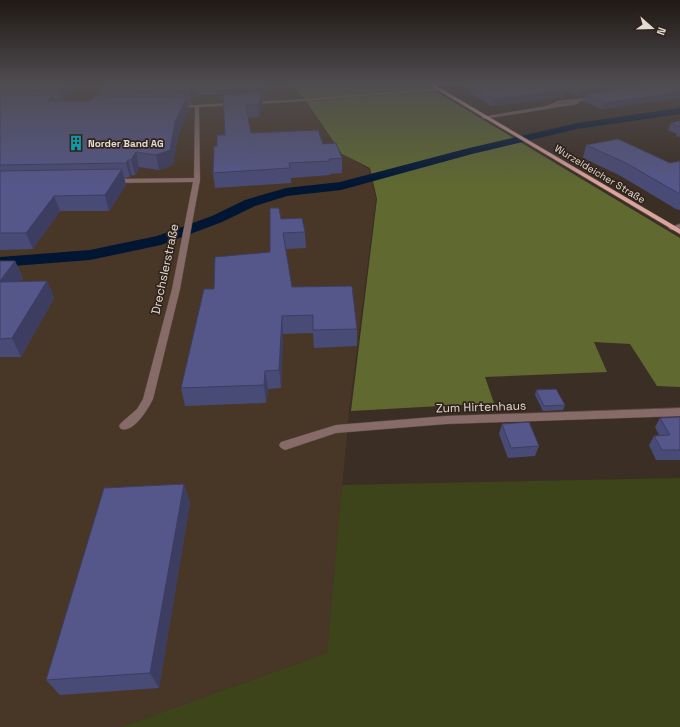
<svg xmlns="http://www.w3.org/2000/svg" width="680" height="727" font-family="'Space Grotesk',sans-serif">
<rect width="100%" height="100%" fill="#3b2e24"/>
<polygon fill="#483627" points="0,83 287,83 302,97 341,154 369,169 376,199 349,412 327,653 121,727 0,727"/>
<polygon fill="#3d4419" points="680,478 680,727 121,727 327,653 342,485"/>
<polygon fill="#5f6930" points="288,83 422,83 680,238 680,387 657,386 630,344 594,342 607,372 485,377 494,403 351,411 377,199 370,168 342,154 303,97"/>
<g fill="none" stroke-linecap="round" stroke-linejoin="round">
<polygon fill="#001633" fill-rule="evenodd" points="680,108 680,114 577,129 472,154 341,190 287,196 255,206 222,222 161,245 90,260 0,267 0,257 90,250 157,236 212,216 245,200 286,188 340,182 465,149 577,123"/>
<defs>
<g id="minor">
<path d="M437 88 439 90 290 102 199 107 200 180 180 289 153 399C148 409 134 433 121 429L119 426 121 423 137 409 143 399 172 289 193 182 112 183 109 181 112 179 194 178 195 107 176 108 174 106 290 100Z"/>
<path d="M596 97 598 99 580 101 577 104 484 119 481 117 547 106 558 101ZM575 102 557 104 559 103Z"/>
<polygon points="680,224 680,228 672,230 668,228"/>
<polygon points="680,408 680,416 446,424 336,433 285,450 281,448 279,445 281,442 336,425 446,416"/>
</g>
<polygon id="major" points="426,83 431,83 680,229 680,234"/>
</defs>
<use href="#minor" stroke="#564a40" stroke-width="1"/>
<use href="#major" stroke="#564a40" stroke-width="1"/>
<use href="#minor" fill="#876b69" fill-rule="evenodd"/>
<use href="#major" fill="#dda39f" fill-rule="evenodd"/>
</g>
<g fill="#494b77">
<polygon points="0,83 82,83 64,101 90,101 100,96 99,91 106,83 269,83 264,99 262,100 263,105 259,117 248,118 251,133 323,144 342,158 342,173 330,174 330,175 291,178 291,183 215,188 213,173 217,146 225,135 224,95 196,95 191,104 188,104 189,109 178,136 173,165 159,170 139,167 135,175 132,175 130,177 124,178 126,185 109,211 60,211 33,249 0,250"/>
<polygon points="458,83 680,83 680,98 602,109 583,101 585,96 578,96 565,91 563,97 492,106 470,93 470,90"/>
<polygon points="680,121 680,137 676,136 677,134 668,130 671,123"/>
<polygon points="586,145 670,163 680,161 680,210 676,209 619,175 583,158"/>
<polygon points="281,219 305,232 306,248 286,249 292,287 357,329 357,346 314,348 313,333 283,334 281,388 268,389 266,403 185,406 181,388 214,289 270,252"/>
<polygon points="0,261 15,261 23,278 21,281 47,281 54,298 21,357 0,357"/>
<polygon points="536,390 565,405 563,410 543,411 535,395"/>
<polygon points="680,417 680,460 656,460 649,445 654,436 659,435 655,427 660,418"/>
<polygon points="502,424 539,446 535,456 508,458 499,434"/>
<polygon points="184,484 190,503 159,688 60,695 46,680"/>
</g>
<g fill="#3c3d61">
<polygon points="67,83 82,83 62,103 58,91"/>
<polygon points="194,83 196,95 191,104 189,92"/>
<polygon points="264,83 269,83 264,99 262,100 263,105 259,117 258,105 225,102 223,90"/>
<polygon points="632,83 677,83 585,94 585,96 578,96 580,90"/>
<polygon points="565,90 563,97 492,106 493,99"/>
<polygon points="680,92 680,98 602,109 604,103"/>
<polygon points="53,95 57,108 47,101"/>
<polygon points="187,97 189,109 178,136 173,165 159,170 156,155 175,122"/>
<polygon points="136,152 139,167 135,175 131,160"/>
<polygon points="128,160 132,175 130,177 126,163"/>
<polygon points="122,169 126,185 109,211 105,195"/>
<polygon points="54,196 60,211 33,249 26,233"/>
<polygon points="15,261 23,278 8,299 0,281"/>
<polygon points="47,281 54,298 21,357 12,338"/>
<polygon points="282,316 283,334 281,388 279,370"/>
<polygon points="265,371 268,389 266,403 264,385"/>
<polygon points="184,484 190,503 159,688 150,673"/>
</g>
<g fill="#55578a" stroke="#3c3d61">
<polygon points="0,83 67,83 58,91 0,90"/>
<polygon points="106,83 194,83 189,92 99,91"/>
<polygon points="223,83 264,83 263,87 223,90"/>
<polygon points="471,83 549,83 565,90 493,99 471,87 477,86"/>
<polygon points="563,83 632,83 580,90"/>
<polygon points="670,83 680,83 680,92 604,103 585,94"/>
<polygon points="262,92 258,105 246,105 251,133 318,130 323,144 336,143 342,158 329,159 330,161 289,163 290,168 213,173 214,146 217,146 217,135 225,135 223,95"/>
<polygon points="0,95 53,95 47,101 90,101 95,96 187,97 175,122 170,150 156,155 136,152 131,160 128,160 126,163 0,165"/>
<polygon points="680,121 680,127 671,123"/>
<polygon points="618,139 670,163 680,161 680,194 624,162 586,145"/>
<polygon points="122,169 105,195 54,196 26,233 0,233 0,171"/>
<polygon points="270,208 279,208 281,219 302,218 305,232 283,233 292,287 352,286 357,329 313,330 313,315 282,316 279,370 265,371 264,385 181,388 204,289 214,289 215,257 270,252"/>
<polygon points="0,261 15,261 0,281"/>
<polygon points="47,281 12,338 0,339 0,282"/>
<polygon points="556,389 565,405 544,406 536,390"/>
<polygon points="680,417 680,450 662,450 654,436 670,435 660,418"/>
<polygon points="529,422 539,446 511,448 502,424"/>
<polygon points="184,484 150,673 46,680 104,488"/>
</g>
<linearGradient id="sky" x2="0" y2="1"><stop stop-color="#201914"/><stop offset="0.45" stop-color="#4f4c50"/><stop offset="1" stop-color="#4f4c50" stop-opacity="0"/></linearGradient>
<rect width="680" height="185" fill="url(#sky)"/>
<defs>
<symbol id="building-bare" viewBox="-9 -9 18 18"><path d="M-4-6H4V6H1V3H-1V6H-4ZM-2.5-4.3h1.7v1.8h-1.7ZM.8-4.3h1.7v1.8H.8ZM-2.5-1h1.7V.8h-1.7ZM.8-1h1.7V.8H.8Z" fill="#0f9aa8" stroke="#30241b" stroke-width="2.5" paint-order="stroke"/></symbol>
</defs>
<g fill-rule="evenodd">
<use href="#building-bare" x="65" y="132" width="22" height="22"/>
</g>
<g text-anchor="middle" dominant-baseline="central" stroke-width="3.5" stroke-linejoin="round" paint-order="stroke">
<g font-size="10" font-weight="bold" fill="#e2dad4" stroke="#30241b" text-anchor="start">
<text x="88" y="143">Norder Band AG</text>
</g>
<g font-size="10" fill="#e2dad4" stroke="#30241b">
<text transform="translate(600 174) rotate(31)">Wurzeldeicher Straße</text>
</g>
<g font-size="12" fill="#e2dad4" stroke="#30241b">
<text transform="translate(165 269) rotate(-78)">Drechslerstraße</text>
<text transform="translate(481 407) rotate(-2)">Zum Hirtenhaus</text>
</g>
</g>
<g transform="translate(652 28) rotate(110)" stroke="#30241b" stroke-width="3" paint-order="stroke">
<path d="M0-3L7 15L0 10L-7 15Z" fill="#e2dad4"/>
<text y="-6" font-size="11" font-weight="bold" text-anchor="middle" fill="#e2dad4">N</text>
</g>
</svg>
